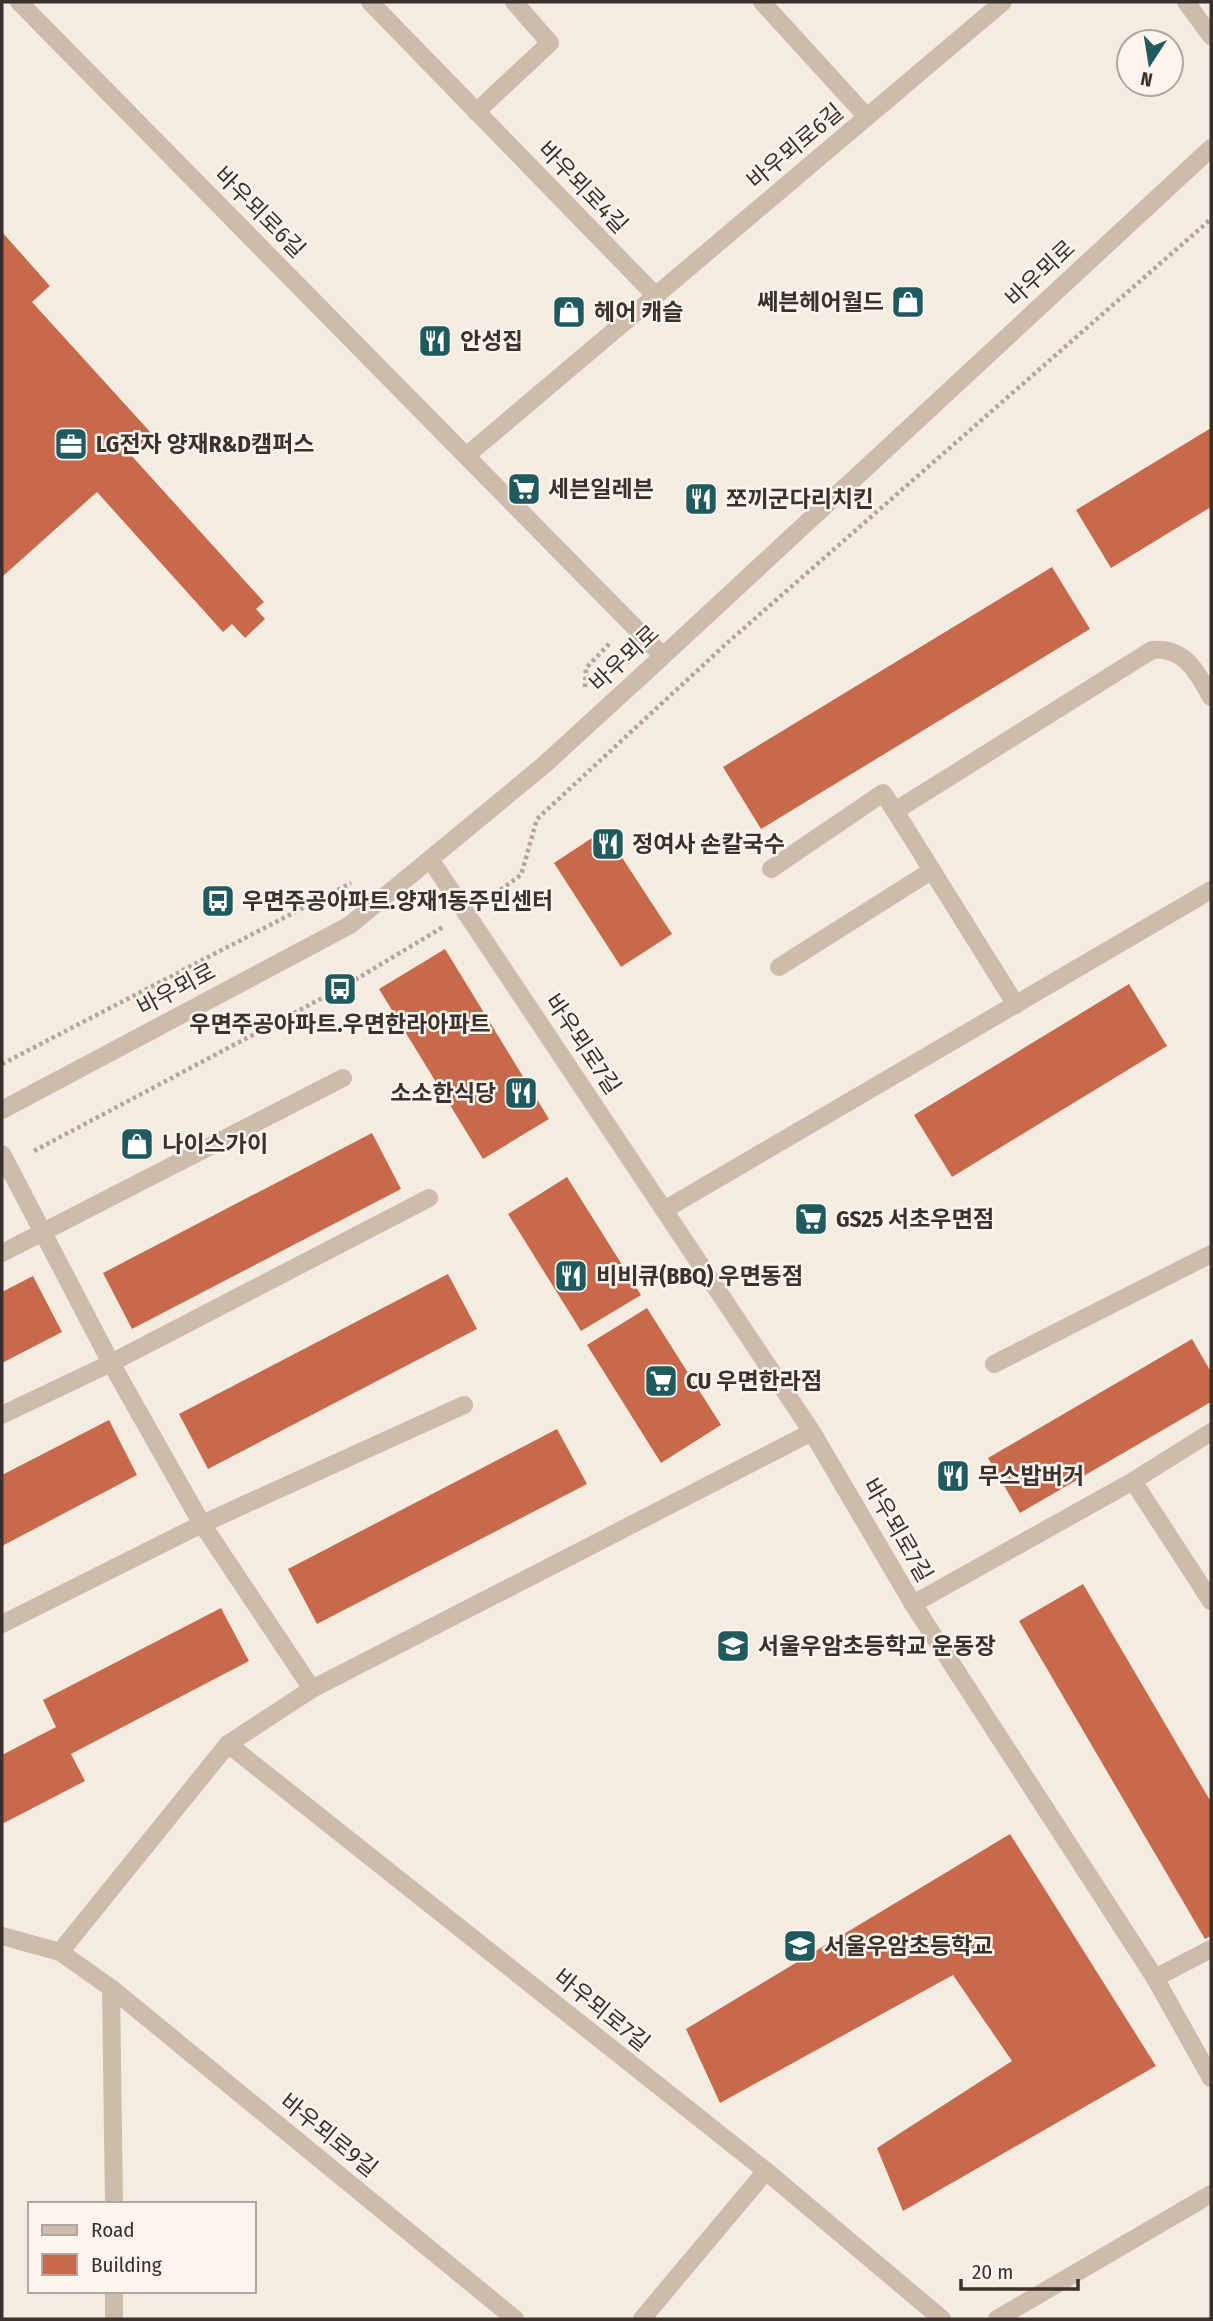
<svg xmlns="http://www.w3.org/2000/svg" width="1213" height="2321" font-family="'Fira Sans Condensed','Noto Sans KR',sans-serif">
<rect width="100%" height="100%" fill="#f4ebe1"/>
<g fill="#c8694b">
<polygon points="2,232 50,286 32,302 152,434 130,454 264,602 256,609 265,619 245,638 232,624 223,632 97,492 2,577"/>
<polygon points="1211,428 1211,507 1111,568 1076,510"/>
<polygon points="1052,567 1090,629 761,829 723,767"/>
<polygon points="604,830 672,934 621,967 554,863"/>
<polygon points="445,949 549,1119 483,1159 379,989"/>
<polygon points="1129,984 1167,1046 952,1177 914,1115"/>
<polygon points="372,1133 401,1189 132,1329 103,1273"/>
<polygon points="567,1177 641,1295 581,1331 508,1214"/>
<polygon points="448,1274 477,1329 208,1469 179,1414"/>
<polygon points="33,1276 62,1332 2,1363 2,1292"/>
<polygon points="647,1308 721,1425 661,1463 587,1345"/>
<polygon points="1192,1339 1211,1372 1211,1402 1020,1513 988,1458"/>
<polygon points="109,1420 137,1475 2,1546 2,1475"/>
<polygon points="557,1429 587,1484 317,1624 288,1569"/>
<polygon points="1083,1584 1211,1802 1211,1936 1205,1939 1019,1621"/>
<polygon points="221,1608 249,1661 71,1754 85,1781 2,1824 2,1755 56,1727 43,1700"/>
<polygon points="1010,1834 1156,2066 903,2211 877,2148 1012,2061 953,1975 720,2103 686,2029"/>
</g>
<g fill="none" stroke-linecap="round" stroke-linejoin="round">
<g stroke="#b9a596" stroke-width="4.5" stroke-dasharray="3.5 3.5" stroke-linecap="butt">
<polyline points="585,687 586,668 610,643"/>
<polyline points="489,898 521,875 537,819 727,643 1211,219"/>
<polyline points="2,1064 351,883"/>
<polyline points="34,1151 343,987 443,927"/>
</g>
<g stroke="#cdbbac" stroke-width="18">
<polyline points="771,869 883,793 895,811"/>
<polyline points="779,967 931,871"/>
<path d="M1016 1005 895 811 1152 650C1185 647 1197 672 1211 697"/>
<polyline points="664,1210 1211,890"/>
</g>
<g stroke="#cdbbac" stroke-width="18">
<polyline points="19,2 663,656 1211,148"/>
<polyline points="370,2 656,296"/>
<polyline points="762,2 867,117"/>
<polyline points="1186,2 1211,36"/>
<polyline points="476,112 550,43 514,2"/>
<polyline points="466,456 1003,2"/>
<polyline points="430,859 812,1432 913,1604 1155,1978 1211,2078"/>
<polyline points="2,1154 111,1363 202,1524 312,1689"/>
<polyline points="2,1253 343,1078"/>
<polyline points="994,1364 1211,1254"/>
<polyline points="2,1415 111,1363 429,1198"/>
<polyline points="1133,1481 1211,1432"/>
<polyline points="913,1604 1133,1481 1211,1601"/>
<polyline points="2,1624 202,1524 464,1405"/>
<polyline points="228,1744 766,2171 942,2319"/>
<polyline points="2,1936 60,1952 111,1988 515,2319"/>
<polyline points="60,1952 228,1744 312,1689 812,1432"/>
<polyline points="1155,1978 1211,1949"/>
<polyline points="111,1988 114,2204"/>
<polyline points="114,2291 114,2319"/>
<polyline points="642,2319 766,2171"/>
<polyline points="997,2319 1211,2194"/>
</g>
<polyline stroke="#cdbbac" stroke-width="18" points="2,1110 350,925 544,765 663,656"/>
</g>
<defs>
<symbol id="shop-square" viewBox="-11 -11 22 22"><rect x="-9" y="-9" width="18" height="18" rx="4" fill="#1f5a5e" stroke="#fbf5ee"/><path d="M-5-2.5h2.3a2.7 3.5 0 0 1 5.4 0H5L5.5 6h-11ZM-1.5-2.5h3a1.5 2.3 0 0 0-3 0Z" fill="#fff"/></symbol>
<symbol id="restaurant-square" viewBox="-11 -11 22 22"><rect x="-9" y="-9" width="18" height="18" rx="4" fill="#1f5a5e" stroke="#fbf5ee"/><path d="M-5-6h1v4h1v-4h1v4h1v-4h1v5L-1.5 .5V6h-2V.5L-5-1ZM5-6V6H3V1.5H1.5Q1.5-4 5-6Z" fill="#fff"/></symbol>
<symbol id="office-square" viewBox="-11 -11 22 22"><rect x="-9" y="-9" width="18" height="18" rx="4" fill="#1f5a5e" stroke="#fbf5ee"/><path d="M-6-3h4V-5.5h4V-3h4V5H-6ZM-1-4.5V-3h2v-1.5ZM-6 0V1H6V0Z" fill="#fff"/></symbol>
<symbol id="supermarket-square" viewBox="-11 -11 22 22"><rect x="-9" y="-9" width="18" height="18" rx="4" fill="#1f5a5e" stroke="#fbf5ee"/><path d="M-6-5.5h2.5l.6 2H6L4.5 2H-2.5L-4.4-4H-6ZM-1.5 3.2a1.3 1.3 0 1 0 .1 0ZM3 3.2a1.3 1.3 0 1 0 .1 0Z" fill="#fff"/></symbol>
<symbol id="bus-square" viewBox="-11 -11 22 22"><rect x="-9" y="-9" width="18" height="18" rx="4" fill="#1f5a5e" stroke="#fbf5ee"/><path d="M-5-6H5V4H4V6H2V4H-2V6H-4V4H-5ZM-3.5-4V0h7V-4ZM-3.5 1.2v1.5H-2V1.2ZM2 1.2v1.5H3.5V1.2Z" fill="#fff"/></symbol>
<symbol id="school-square" viewBox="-11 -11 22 22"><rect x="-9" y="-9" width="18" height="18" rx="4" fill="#1f5a5e" stroke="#fbf5ee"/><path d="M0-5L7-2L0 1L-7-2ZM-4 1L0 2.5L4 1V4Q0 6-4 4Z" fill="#fff"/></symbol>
</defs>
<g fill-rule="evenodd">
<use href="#shop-square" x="889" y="283" width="38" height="38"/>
<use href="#shop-square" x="550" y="293" width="38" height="38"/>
<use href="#restaurant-square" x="416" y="322" width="38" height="38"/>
<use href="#office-square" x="52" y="425" width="38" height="38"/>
<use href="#supermarket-square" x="505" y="470" width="38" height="38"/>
<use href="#restaurant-square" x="682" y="480" width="38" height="38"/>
<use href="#restaurant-square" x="589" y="825" width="38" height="38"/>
<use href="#bus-square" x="199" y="882" width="38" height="38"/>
<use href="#bus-square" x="321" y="970" width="38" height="38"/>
<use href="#restaurant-square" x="502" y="1074" width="38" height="38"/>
<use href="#shop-square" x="118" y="1125" width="38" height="38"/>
<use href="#supermarket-square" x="792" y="1200" width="38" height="38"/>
<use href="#restaurant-square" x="552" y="1257" width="38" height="38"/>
<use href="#supermarket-square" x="642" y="1362" width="38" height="38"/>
<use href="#restaurant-square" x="934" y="1457" width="38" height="38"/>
<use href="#school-square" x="714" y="1627" width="38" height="38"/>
<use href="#school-square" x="781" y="1927" width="38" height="38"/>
</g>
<g text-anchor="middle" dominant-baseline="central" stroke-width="5" stroke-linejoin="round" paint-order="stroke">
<g font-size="23" fill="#3b302b" stroke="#fbf5ee">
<text transform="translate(795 146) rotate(-40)">바우뫼로6길</text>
<text transform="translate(583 187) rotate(46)">바우뫼로4길</text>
<text transform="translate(260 212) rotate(45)">바우뫼로6길</text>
<text transform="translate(1040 273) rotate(-43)">바우뫼로</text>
<text transform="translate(624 658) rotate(-43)">바우뫼로</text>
<text transform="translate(176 989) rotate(-28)">바우뫼로</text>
<text transform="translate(583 1044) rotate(56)">바우뫼로7길</text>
<text transform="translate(898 1530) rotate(60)">바우뫼로7길</text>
<text transform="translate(602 2010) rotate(39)">바우뫼로7길</text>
<text transform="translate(329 2135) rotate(39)">바우뫼로9길</text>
</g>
<g font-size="23" font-weight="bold" fill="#3b302b" stroke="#fbf5ee" text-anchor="start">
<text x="884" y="302" text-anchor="end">쎄븐헤어월드</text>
<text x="594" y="312">헤어 캐슬</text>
<text x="460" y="341">안성집</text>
<text x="96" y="444">LG전자 양재R&amp;D캠퍼스</text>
<text x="548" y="489">세븐일레븐</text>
<text x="726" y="499">쪼끼군다리치킨</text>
<text x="632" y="844">정여사 손칼국수</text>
<text x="242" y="901">우면주공아파트.양재1동주민센터</text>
<text x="340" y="1024" text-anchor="middle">우면주공아파트.우면한라아파트</text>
<text x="496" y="1093" text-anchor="end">소소한식당</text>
<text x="162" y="1144">나이스가이</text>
<text x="836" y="1219">GS25 서초우면점</text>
<text x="596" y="1276">비비큐(BBQ) 우면동점</text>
<text x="686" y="1381">CU 우면한라점</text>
<text x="978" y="1476">무스밥버거</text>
<text x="758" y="1646">서울우암초등학교 운동장</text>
<text x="824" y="1946">서울우암초등학교</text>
</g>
</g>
<rect width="1213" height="2321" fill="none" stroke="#3b302b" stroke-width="7"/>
<rect x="28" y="2202" width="228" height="91" fill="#fbf5ee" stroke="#aea6a0" stroke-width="2"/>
<rect x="42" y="2225" width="35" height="10" fill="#cdbbac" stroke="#aea6a0" stroke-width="2"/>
<text x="91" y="2237" font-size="21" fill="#3b302b">Road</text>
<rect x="42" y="2254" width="35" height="21" fill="#c8694b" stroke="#aea6a0" stroke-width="2"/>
<text x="91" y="2272" font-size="21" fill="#3b302b">Building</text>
<g transform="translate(1150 63) rotate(192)"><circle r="33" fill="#fbf5ee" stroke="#aea6a0" stroke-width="2"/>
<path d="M0-5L12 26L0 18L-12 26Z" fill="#1f5a5e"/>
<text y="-10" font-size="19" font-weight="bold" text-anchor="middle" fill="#3b302b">N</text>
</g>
<path d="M961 2279v10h117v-10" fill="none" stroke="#3b302b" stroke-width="3.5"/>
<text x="972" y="2279" font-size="21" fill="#3b302b" stroke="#fbf5ee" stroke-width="5" paint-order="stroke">20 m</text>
</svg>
